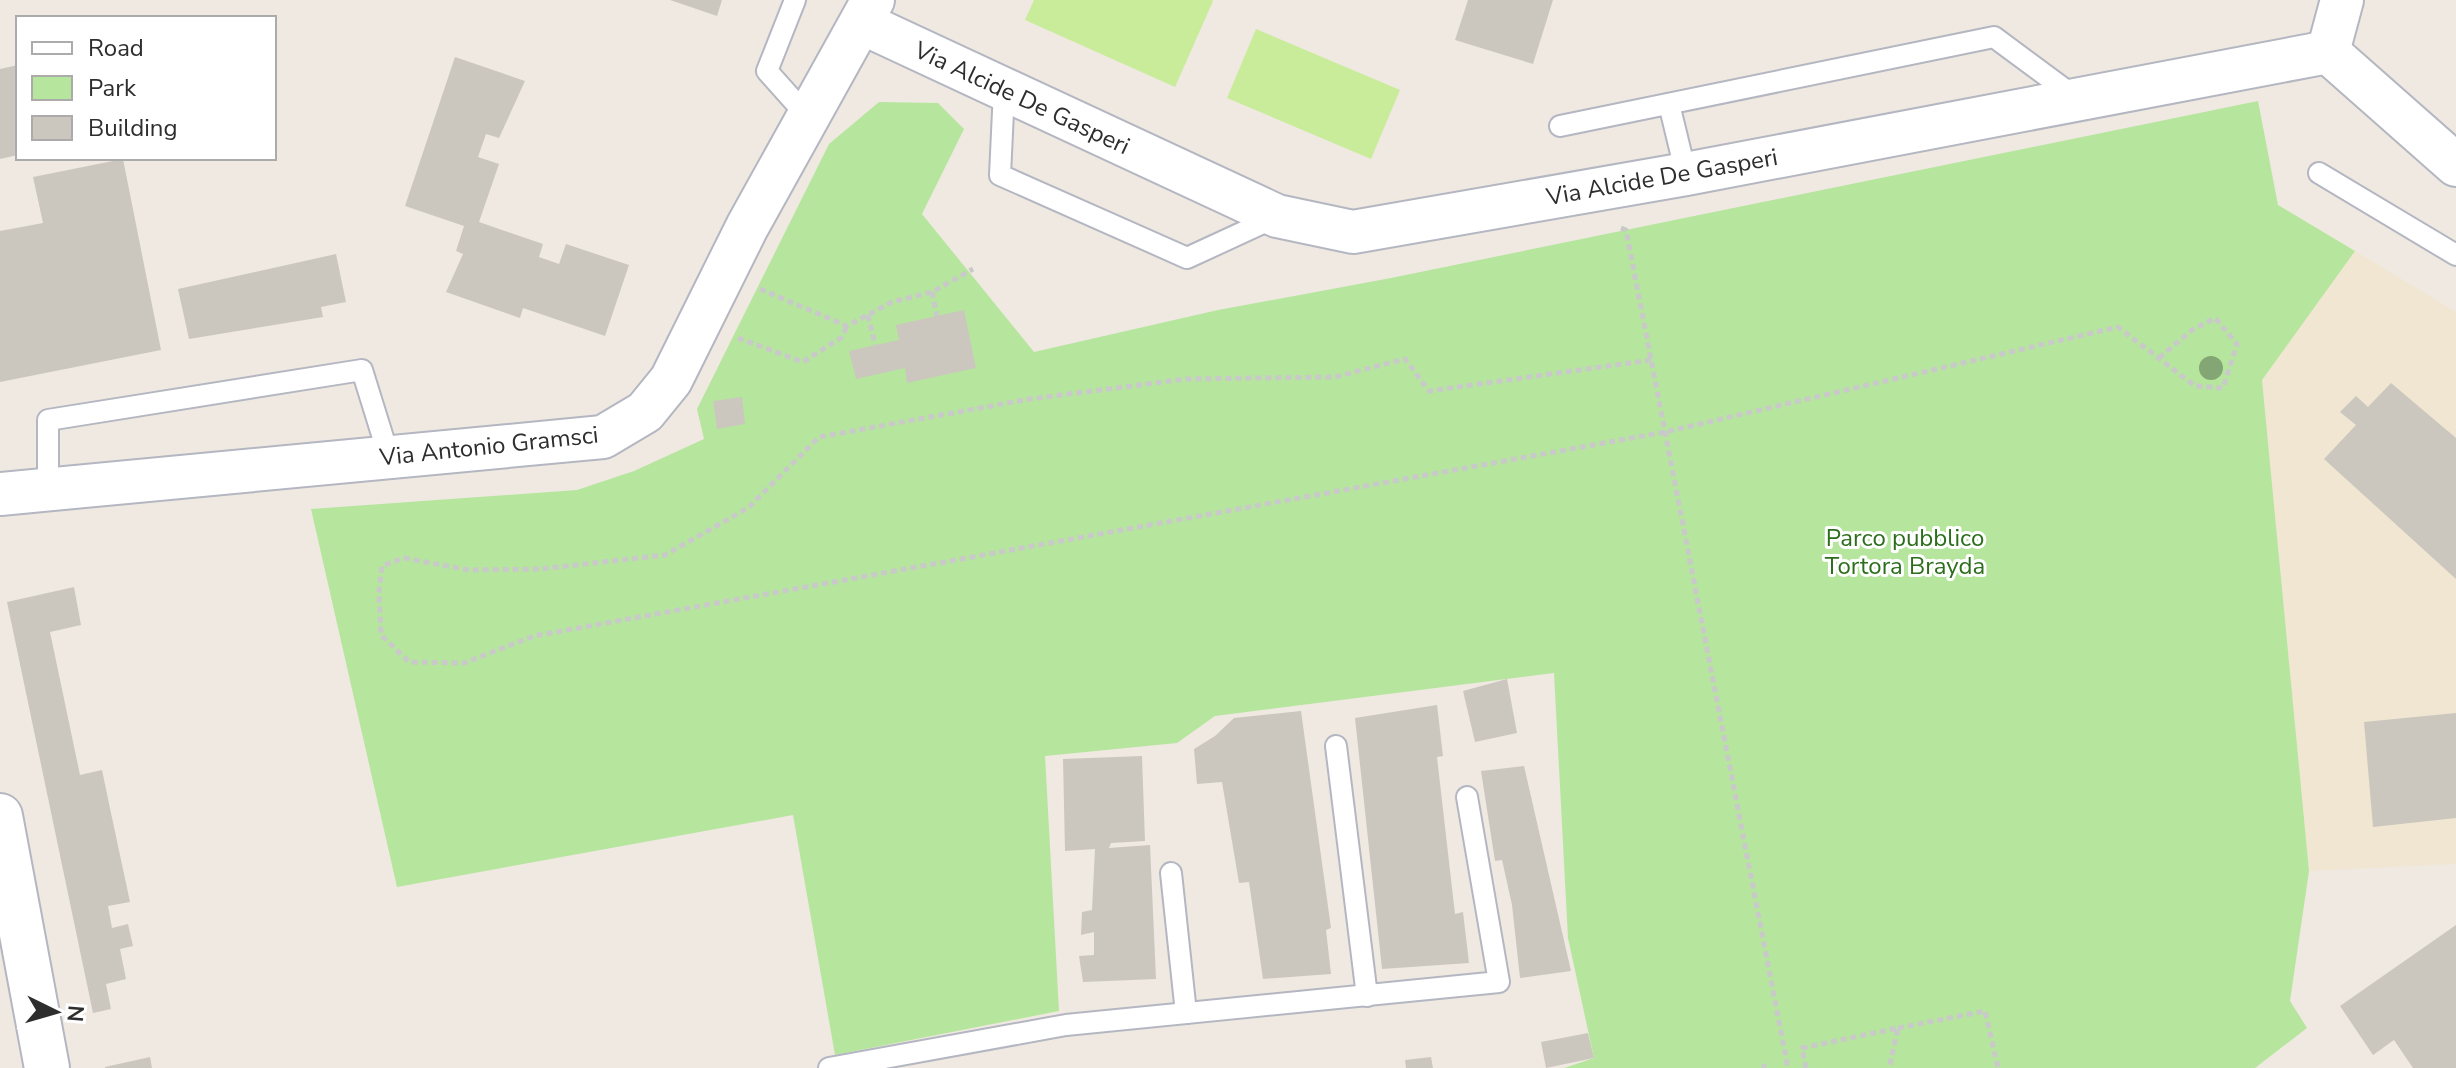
<svg xmlns="http://www.w3.org/2000/svg" width="2456" height="1068" font-family="'Nunito Sans',sans-serif">
<rect width="100%" height="100%" fill="#efe9e1"/>
<polygon fill="#f0e6d1" points="2355,251 2456,312 2456,864 2309,871 2262,380"/>
<polygon fill="#b6e59e" points="2258,101 2278,205 2355,251 2262,380 2309,871 2290,1001 2307,1028 2255,1068 1564,1068 1594,1058 1568,938 1554,673 1215,716 1177,743 1045,756 1059,1011 835,1055 793,815 397,887 311,509 577,490 634,471 704,439 697,409 829,144 879,102 938,103 964,129 922,214 1034,352 1218,310 1391,278"/>
<g fill="#c9ec9a">
<polygon points="1034,0 1212,0 1213,1 1175,87 1025,20"/>
<polygon points="1256,29 1400,90 1371,159 1227,98"/>
</g>
<g fill="#cbc7bf">
<polygon points="670,0 722,0 717,16"/>
<polygon points="1468,0 1553,0 1533,64 1455,40"/>
<polygon points="455,57 525,81 499,138 486,134 478,157 499,164 479,222 543,244 539,257 559,264 566,244 629,265 605,336 523,308 520,318 446,292 463,254 456,251 464,226 405,206"/>
<polygon points="18,65 18,155 0,159 0,69"/>
<polygon points="123,159 161,350 0,382 0,231 43,223 33,177"/>
<polygon points="336,254 346,302 321,307 323,317 189,339 178,289"/>
<polygon points="964,310 976,368 907,383 905,368 856,379 849,351 899,340 896,325"/>
<polygon points="2391,383 2456,438 2456,579 2324,459 2356,425 2340,412 2356,396 2368,407"/>
<polygon points="742,397 745,424 717,429 713,401"/>
<polygon points="74,587 81,625 50,632 80,775 102,770 111,813 130,902 108,906 112,928 128,924 133,946 120,949 126,979 106,984 111,1009 93,1013 7,602"/>
<polygon points="1507,679 1517,733 1475,742 1463,691"/>
<polygon points="1437,705 1443,756 1437,757 1455,914 1463,912 1469,963 1382,969 1355,718"/>
<polygon points="1301,711 1331,928 1326,930 1331,974 1263,979 1249,882 1239,883 1222,782 1197,784 1194,749 1215,736 1234,718"/>
<polygon points="2456,713 2456,818 2373,827 2364,722"/>
<polygon points="1142,756 1145,841 1111,843 1109,848 1150,845 1156,979 1083,982 1079,956 1094,955 1094,932 1081,935 1082,912 1092,910 1095,849 1065,851 1063,759"/>
<polygon points="1524,766 1571,971 1520,978 1512,905 1502,860 1495,861 1481,771"/>
<polygon points="2456,925 2456,1068 2413,1068 2394,1040 2373,1055 2340,1006"/>
<polygon points="1588,1033 1594,1058 1546,1068 1541,1042"/>
<polygon points="150,1057 152,1068 105,1068 105,1067"/>
<polygon points="1431,1057 1433,1068 1406,1068 1405,1060"/>
</g>
<g fill="none" stroke-linecap="round" stroke-linejoin="round">
<defs>
<g id="service">
<polyline points="795,0 767,71 809,118"/>
<polyline points="1004,90 1000,175 1187,258 1276,217"/>
<polyline points="1669,104 1686,174"/>
<polyline points="1560,126 1994,37 2075,97"/>
<polyline points="2319,173 2456,255"/>
<polyline points="48,490 48,420 362,370 389,457"/>
<polyline points="1336,746 1367,996"/>
<polyline points="1171,873 1186,1013"/>
<polyline points="829,1068 1066,1025 1499,982 1467,797"/>
</g>
<g id="minor">
<polyline points="862,23 1277,216 1353,232 1686,174 2328,52 2456,165"/>
<polyline points="2328,52 2342,0"/>
<polyline points="0,494 603,437 645,412 671,380 747,227 873,0"/>
</g>
<polyline id="secondary" points="0,816 47,1068"/>
</defs>
<use href="#service" stroke="#b4b7c1" stroke-width="24"/>
<use href="#minor" stroke="#b4b7c1" stroke-width="46"/>
<use href="#secondary" stroke="#b4b7c1" stroke-width="48"/>
<g stroke="#c9c9c9" stroke-width="5" stroke-dasharray="6 4" stroke-linecap="butt">
<polyline points="1621,228 1626,230 1788,1068"/>
<polyline points="760,289 847,326 892,302 932,292 973,269"/>
<polyline points="932,292 937,316"/>
<polyline points="868,315 875,345"/>
<polyline points="738,338 803,362 842,337 847,326"/>
<polyline points="1651,360 1429,391 1405,359 1335,377 1186,379 1030,399 819,437 748,508 665,555 540,569 469,570 404,558 382,566 379,593 381,635 409,662 464,663 534,636 1665,432 2118,327 2195,386 2223,388 2237,344 2215,318 2192,330 2160,357"/>
<polyline points="1898,1028 1985,1011 1998,1068"/>
<polyline points="1763,1068 1765,1064"/>
<polyline points="1806,1068 1802,1048 1898,1028 1889,1068"/>
</g>
<use href="#service" stroke="#fff" stroke-width="20"/>
<use href="#minor" stroke="#fff" stroke-width="42"/>
<use href="#secondary" stroke="#fff" stroke-width="44"/>
</g>
<circle fill="#84a574" cx="2211" cy="368" r="12"/>
<g text-anchor="middle" dominant-baseline="central" stroke-width="6" stroke-linejoin="round" paint-order="stroke">
<g font-size="24" fill="#2e2e2e" stroke="#fff">
<text transform="translate(1022 98) rotate(25)">Via Alcide De Gasperi</text>
<text transform="translate(1662 177) rotate(-10)">Via Alcide De Gasperi</text>
<text transform="translate(489 446) rotate(-6)">Via Antonio Gramsci</text>
</g>
<g font-size="24" fill="#2c6e1b" stroke="#fff">
<text x="1905" y="538">Parco pubblico<tspan x="1905" dy="28">Tortora Brayda</tspan></text>
</g>
</g>
<rect x="16" y="16" width="260" height="144" fill="#ffffff" stroke="#ababab" stroke-width="2"/>
<rect x="32" y="42" width="40" height="12" fill="#ffffff" stroke="#ababab" stroke-width="2"/>
<text x="88" y="56" font-size="24" fill="#2e2e2e">Road</text>
<rect x="32" y="76" width="40" height="24" fill="#b6e59e" stroke="#ababab" stroke-width="2"/>
<text x="88" y="96" font-size="24" fill="#2e2e2e">Park</text>
<rect x="32" y="116" width="40" height="24" fill="#cbc7bf" stroke="#ababab" stroke-width="2"/>
<text x="88" y="136" font-size="24" fill="#2e2e2e">Building</text>
<g transform="translate(56 1012) rotate(95)" stroke="#ffffff" stroke-width="6" paint-order="stroke">
<path d="M0-6L14 30L0 20L-14 30Z" fill="#2e2e2e"/>
<text y="-12" font-size="22" font-weight="bold" text-anchor="middle" fill="#2e2e2e">N</text>
</g>
</svg>
